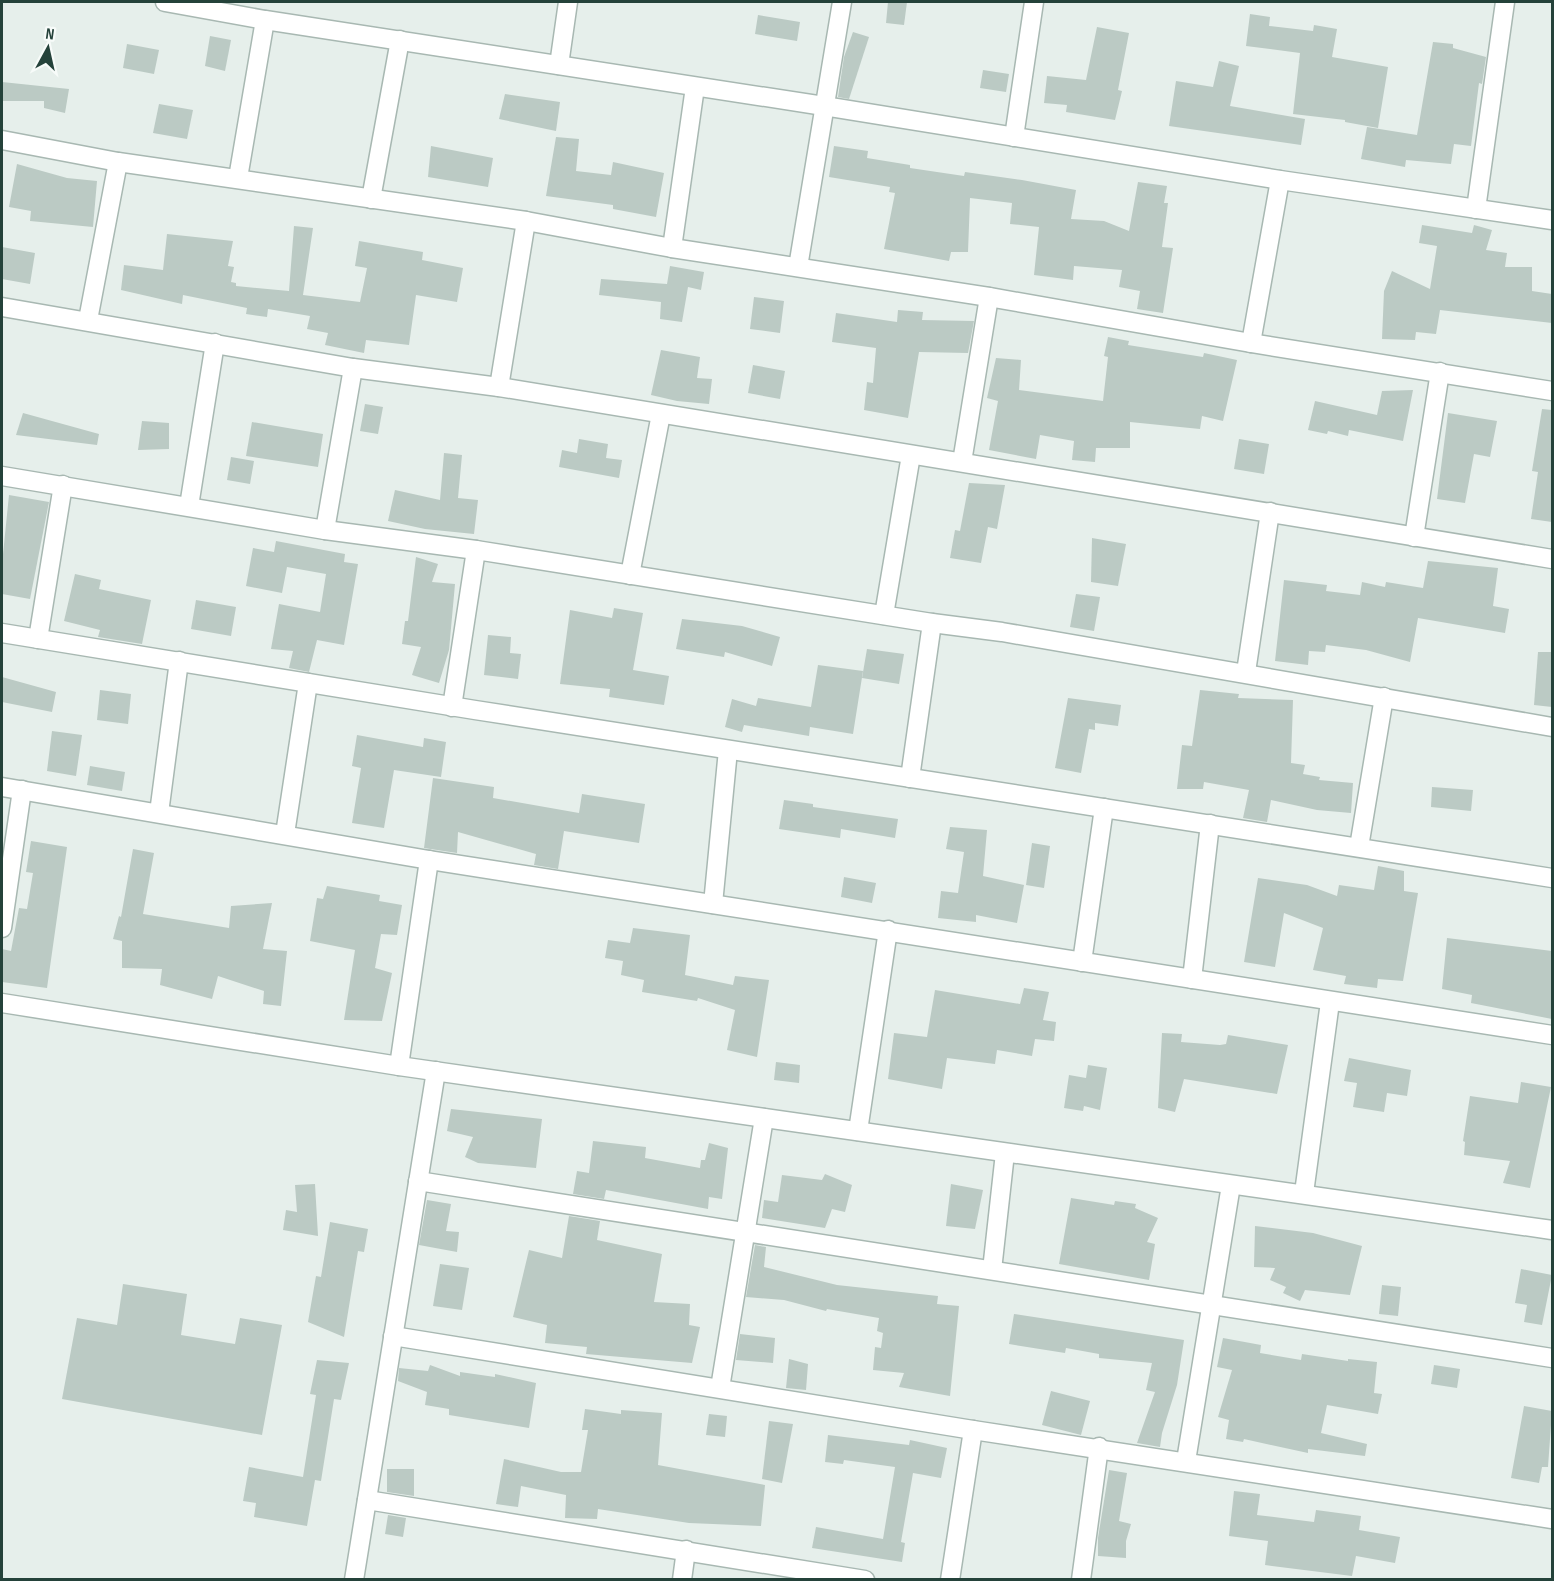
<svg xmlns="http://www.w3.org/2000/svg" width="1554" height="1581" font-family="'Sofia Sans Condensed',sans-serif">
<rect width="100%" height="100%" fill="#e6efeb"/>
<g fill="#bbcac4">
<polygon points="888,2 907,2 904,25 886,23"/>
<polygon points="1250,14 1270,17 1269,26 1313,31 1314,25 1337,29 1332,57 1388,67 1378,128 1345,122 1345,120 1293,114 1300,53 1246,46"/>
<polygon points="758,15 800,22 797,41 755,34"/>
<polygon points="1097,27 1129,33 1118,90 1122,91 1115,120 1066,112 1067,105 1044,103 1047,76 1086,80"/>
<polygon points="853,32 869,37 849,99 838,97 844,57"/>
<polygon points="210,36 231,40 225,71 205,66"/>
<polygon points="1433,42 1453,44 1453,48 1486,57 1482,84 1479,83 1471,146 1454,144 1451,164 1406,160 1405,167 1361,159 1367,127 1417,135"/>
<polygon points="127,44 159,50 154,74 123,68"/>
<polygon points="1219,61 1239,66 1230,106 1305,119 1301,145 1169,126 1176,81 1213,87"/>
<polygon points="983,70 1009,74 1006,92 980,88"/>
<polygon points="2,82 69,89 65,113 44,108 44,101 2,101"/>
<polygon points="505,94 560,102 556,131 499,119"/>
<polygon points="159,104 193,110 187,139 153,133"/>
<polygon points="556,137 579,139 576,171 611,175 613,162 664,173 656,217 613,209 613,205 546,196"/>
<polygon points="431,146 493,158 488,187 428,177"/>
<polygon points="834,146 868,151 867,158 910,165 910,168 964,176 965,172 1022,180 1076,190 1071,219 1104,221 1129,231 1138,182 1167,186 1164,203 1168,203 1162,247 1173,248 1163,313 1137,309 1140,291 1119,287 1122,270 1074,266 1073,280 1034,275 1039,227 1010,224 1012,203 970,198 968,252 951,252 949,261 884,249 895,193 889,192 890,187 829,177"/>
<polygon points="17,164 67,178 97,181 93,227 30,221 31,211 9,207"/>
<polygon points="1422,225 1472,233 1474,225 1492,230 1486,250 1507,253 1505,267 1532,267 1532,291 1552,294 1552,323 1440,310 1436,334 1416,332 1415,340 1382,339 1384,291 1392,271 1430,289 1437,246 1419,243"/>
<polygon points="294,226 313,228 303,295 360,302 367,268 355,266 359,241 423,252 422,260 463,268 457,302 416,295 409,345 366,340 364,353 325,345 328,333 307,329 310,316 268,309 267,317 246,314 247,308 183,295 182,304 121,290 124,265 163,270 167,234 233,241 228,266 234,267 231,282 236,283 236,286 289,291"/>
<polygon points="2,247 35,253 30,284 2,279"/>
<polygon points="670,266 704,272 701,290 688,287 682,322 660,319 661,302 599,295 601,279 667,284"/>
<polygon points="754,297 784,301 780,333 750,329"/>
<polygon points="898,310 923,312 922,320 974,321 968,353 919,352 908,418 864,410 867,382 873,383 876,348 832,342 836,313 897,322"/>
<polygon points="1108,337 1129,341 1128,345 1203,357 1204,353 1237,360 1223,421 1202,416 1200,429 1130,422 1130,448 1096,448 1095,462 1072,460 1074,441 1040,435 1036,459 989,450 998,401 987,398 996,358 1021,360 1019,390 1103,401 1108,357 1104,356"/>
<polygon points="661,350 700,357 697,378 712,379 709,404 677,401 651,395"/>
<polygon points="753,365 785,371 780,399 748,393"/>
<polygon points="1413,390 1403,441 1349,430 1348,436 1328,431 1327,434 1308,430 1315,401 1377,415 1382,391"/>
<polygon points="365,404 383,407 378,434 360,431"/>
<polygon points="1542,409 1552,410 1552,522 1531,519 1538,472 1532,471"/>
<polygon points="23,413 99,434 97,445 16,435"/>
<polygon points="1448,413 1497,421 1490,457 1474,454 1465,503 1437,499"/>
<polygon points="142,421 169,423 169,449 138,450"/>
<polygon points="252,422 323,434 318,467 246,456"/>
<polygon points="579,439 608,444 606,458 622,460 619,478 559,467 562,450 577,453"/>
<polygon points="1239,439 1269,444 1264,474 1234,469"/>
<polygon points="444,453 462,455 458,498 478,500 474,534 425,529 388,521 395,490 440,500"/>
<polygon points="231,457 254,461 250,484 227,480"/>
<polygon points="969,483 1005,485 997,529 988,527 981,563 950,558 955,530 960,531"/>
<polygon points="9,495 49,502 30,599 2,594 2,564"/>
<polygon points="1092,538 1126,544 1118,586 1091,582"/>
<polygon points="276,541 345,554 344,562 358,564 344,645 317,640 309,672 289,668 293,651 271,649 279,604 320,612 326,574 287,567 282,593 246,586 253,548 274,552"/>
<polygon points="416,557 438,564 432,582 455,584 449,650 439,683 412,675 421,647 402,644 405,621 408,621"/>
<polygon points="1428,561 1498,568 1493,606 1509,609 1505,633 1418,618 1410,662 1366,650 1326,645 1325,652 1309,651 1308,665 1275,661 1284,580 1327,585 1326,591 1360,595 1362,582 1385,587 1386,582 1423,588"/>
<polygon points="75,574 101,580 99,589 151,600 142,644 98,637 100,630 64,621"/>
<polygon points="1076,594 1100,597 1094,631 1070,627"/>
<polygon points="196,600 236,607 231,636 191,629"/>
<polygon points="614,608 643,613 633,670 669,676 664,705 609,697 610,689 560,684 570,610 612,618"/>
<polygon points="682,619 742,626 780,637 772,666 725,652 724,657 676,649"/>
<polygon points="488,635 511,637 510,653 521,654 518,679 484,675"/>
<polygon points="867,649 904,654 899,684 862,678"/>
<polygon points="1538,652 1552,652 1552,707 1534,705"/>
<polygon points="818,665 863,671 853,734 810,727 809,736 744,725 742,732 725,727 732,699 756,706 758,698 811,707"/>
<polygon points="2,677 56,692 52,712 2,702"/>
<polygon points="100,690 131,694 128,724 97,720"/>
<polygon points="1200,690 1239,694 1238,698 1293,700 1291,763 1305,765 1303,774 1320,777 1319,780 1353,783 1351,813 1317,810 1271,800 1267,822 1243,818 1249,790 1204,782 1203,789 1177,789 1182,745 1192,746"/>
<polygon points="1068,698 1121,705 1118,726 1095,723 1095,730 1089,729 1081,773 1055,768"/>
<polygon points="52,731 82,735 76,776 47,771"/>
<polygon points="357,735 423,747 424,738 446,742 441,777 394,770 384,828 352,823 361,768 352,766"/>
<polygon points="90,766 125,772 122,791 87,785"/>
<polygon points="433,778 494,787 493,798 579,813 582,794 645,804 639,843 564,831 558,869 534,865 536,854 458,832 457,853 424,848"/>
<polygon points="1432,787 1473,790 1471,811 1431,807"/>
<polygon points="784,800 813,804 813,807 898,819 895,838 841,829 840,838 779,829"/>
<polygon points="950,827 987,830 983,876 1024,885 1017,923 976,915 976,922 938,918 941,891 958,893 964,852 946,849"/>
<polygon points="31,841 67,847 47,988 2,982 2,949 11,951 19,908 27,909 33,873 26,872"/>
<polygon points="1032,843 1050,846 1044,888 1026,885"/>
<polygon points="133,849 154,853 143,914 229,928 231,906 272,903 263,949 287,951 281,1006 263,1004 264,991 218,976 212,999 160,985 162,969 122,968 122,941 113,939 119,916 121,917"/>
<polygon points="1378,866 1404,871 1404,891 1418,893 1403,981 1378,979 1377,988 1344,984 1346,976 1313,970 1323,928 1284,913 1275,967 1244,962 1258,878 1307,885 1337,896 1339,885 1374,890"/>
<polygon points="844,877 876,883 872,903 841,897"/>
<polygon points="327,886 380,895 379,901 402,905 397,935 381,934 375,968 392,973 382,1021 344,1020 355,950 310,941 317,898 323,899"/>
<polygon points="633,928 690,935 685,975 733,985 735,976 769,980 757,1057 727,1050 735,1010 698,998 697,1001 642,992 644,980 621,975 623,961 605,958 608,940 630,943"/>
<polygon points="1447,938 1552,951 1552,1019 1471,1003 1472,995 1442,989"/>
<polygon points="1024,988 1049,992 1043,1020 1056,1022 1054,1041 1035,1039 1032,1056 997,1050 995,1064 947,1058 942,1089 888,1079 894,1033 927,1037 935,990 1020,1004"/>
<polygon points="1162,1033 1182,1034 1181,1042 1220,1045 1226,1044 1228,1035 1288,1045 1277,1094 1184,1079 1175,1112 1158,1108"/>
<polygon points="1349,1058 1411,1070 1407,1096 1387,1093 1384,1112 1353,1107 1357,1083 1344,1081"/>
<polygon points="776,1062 800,1065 799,1083 774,1080"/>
<polygon points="1088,1065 1107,1068 1100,1110 1084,1106 1083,1111 1064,1108 1069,1075 1086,1078"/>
<polygon points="1521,1082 1551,1087 1530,1188 1503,1183 1510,1161 1464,1155 1465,1142 1463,1141 1470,1096 1518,1103"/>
<polygon points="451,1109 542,1119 536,1168 478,1163 465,1157 473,1137 447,1131"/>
<polygon points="593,1141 646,1147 645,1158 700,1168 701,1160 705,1160 709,1143 728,1148 722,1199 709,1197 708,1209 606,1190 604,1199 573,1194 577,1171 589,1173"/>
<polygon points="825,1174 852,1185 845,1212 832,1209 825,1228 762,1218 764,1200 778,1202 782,1175 822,1180"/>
<polygon points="315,1184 318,1236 283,1230 286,1210 297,1212 295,1185"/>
<polygon points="951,1184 983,1190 975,1229 946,1226"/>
<polygon points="1071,1198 1114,1205 1115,1201 1136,1204 1135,1208 1158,1218 1147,1242 1155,1244 1149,1280 1059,1264"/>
<polygon points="427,1200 451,1204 446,1231 459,1232 457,1252 419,1245"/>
<polygon points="569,1216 600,1221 597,1240 662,1254 654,1302 690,1304 689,1325 700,1327 692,1363 586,1354 587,1347 545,1343 547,1325 513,1317 529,1250 562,1258"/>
<polygon points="330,1222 368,1229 364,1252 358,1251 344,1337 308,1322 316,1276 321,1277"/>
<polygon points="1255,1226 1313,1233 1362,1246 1350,1295 1305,1290 1300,1301 1283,1293 1286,1287 1270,1280 1275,1268 1254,1267"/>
<polygon points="755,1245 766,1247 764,1267 837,1285 938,1296 937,1304 959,1306 950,1396 899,1387 904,1373 873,1370 875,1347 881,1348 883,1333 877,1331 879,1318 827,1309 826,1311 784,1300 746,1297"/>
<polygon points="440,1264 469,1268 462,1310 433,1306"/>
<polygon points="1521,1269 1552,1275 1542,1325 1524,1322 1527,1305 1515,1303"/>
<polygon points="123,1284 187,1294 181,1335 235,1344 240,1318 282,1325 262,1435 62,1399 77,1318 117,1325"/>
<polygon points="1382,1285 1401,1287 1398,1316 1379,1314"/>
<polygon points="1014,1314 1184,1340 1177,1385 1162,1433 1160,1447 1137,1443 1155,1392 1146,1390 1152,1363 1099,1358 1099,1354 1066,1348 1065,1353 1009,1344"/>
<polygon points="740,1334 775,1338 773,1363 736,1360"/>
<polygon points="1223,1338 1261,1345 1260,1353 1301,1360 1302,1354 1348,1361 1348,1359 1377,1362 1374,1393 1382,1394 1378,1414 1327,1405 1321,1433 1367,1444 1365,1456 1308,1449 1308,1453 1244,1439 1243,1442 1226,1439 1229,1420 1218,1417 1232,1370 1217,1367"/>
<polygon points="789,1359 808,1364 806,1390 786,1388"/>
<polygon points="317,1360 349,1363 341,1400 334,1399 321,1481 315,1480 307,1526 254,1517 256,1503 243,1501 249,1467 303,1477 316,1395 310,1394"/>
<polygon points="430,1365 460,1376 460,1372 495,1377 495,1374 536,1383 529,1428 449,1415 449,1409 425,1405 427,1392 398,1381 399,1368 428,1371"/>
<polygon points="1434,1365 1460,1369 1457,1388 1431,1384"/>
<polygon points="1051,1391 1090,1401 1081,1435 1042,1425"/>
<polygon points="1524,1406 1552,1411 1548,1467 1542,1467 1539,1483 1511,1478"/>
<polygon points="585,1409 621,1414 621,1410 662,1413 658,1465 765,1485 761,1526 689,1523 598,1509 597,1519 565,1518 566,1495 521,1486 518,1507 496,1504 504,1459 561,1472 581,1472 588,1430 582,1430"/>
<polygon points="709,1414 727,1416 725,1437 706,1435"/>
<polygon points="769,1421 793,1424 782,1483 762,1479"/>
<polygon points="828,1435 909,1445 910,1440 947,1448 941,1478 913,1473 901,1542 905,1543 902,1562 812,1548 816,1527 883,1539 895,1467 844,1460 843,1464 825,1462"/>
<polygon points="387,1469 414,1469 414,1496 387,1492"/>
<polygon points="1109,1470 1127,1473 1119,1521 1131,1524 1126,1541 1126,1558 1098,1556 1098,1538"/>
<polygon points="1234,1491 1260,1494 1257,1515 1314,1522 1316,1510 1361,1516 1359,1530 1400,1537 1395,1563 1356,1556 1352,1576 1265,1565 1268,1541 1229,1536"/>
<polygon points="388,1515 406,1518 403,1537 385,1534"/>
</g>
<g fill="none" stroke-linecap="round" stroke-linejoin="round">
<defs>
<g id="minor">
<polyline points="165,2 265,20 824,106 1280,180 1552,220"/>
<polyline points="559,65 568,2"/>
<polyline points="1014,137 1034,2"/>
<polyline points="2,140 118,162 526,221 672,248 989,297 1251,343 1552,391"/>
<polyline points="238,178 265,20"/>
<polyline points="371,199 400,40"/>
<polyline points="1476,209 1505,2"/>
<polyline points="672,248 695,87"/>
<polyline points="798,267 842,2"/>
<polyline points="2,307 353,368 499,387 1552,559"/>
<polyline points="88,320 118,162"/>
<polyline points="1251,343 1280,180"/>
<polyline points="499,387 526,221"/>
<polyline points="962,462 989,297"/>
<polyline points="2,476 325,530 476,550 932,623 1002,632 1552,727"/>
<polyline points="189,506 215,343"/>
<polyline points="325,530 353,368"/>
<polyline points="1414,537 1440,372"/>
<polyline points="630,575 661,414"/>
<polyline points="884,615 911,455"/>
<polyline points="2,633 475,710 1552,878"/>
<polyline points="38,639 63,485"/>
<polyline points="1246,672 1270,512"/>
<polyline points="452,707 476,550"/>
<polyline points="910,778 932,623"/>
<polyline points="2,787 429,860 1552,1035"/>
<polyline points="159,813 179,661"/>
<polyline points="285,834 308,683"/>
<polyline points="1359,847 1384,697"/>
<polyline points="713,904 728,750"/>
<polyline points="2,928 22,790"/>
<polyline points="1082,962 1104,808"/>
<polyline points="1192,979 1210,824"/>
<polyline points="2,1003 399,1066 1552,1230"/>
<polyline points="399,1066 429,860"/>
<polyline points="858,1131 888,930"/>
<polyline points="418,1181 1552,1358"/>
<polyline points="1304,1193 1330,1002"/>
<polyline points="992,1270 1005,1153"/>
<polyline points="393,1336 973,1430 1552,1519"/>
<polyline points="720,1388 764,1118"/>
<polyline points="1186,1461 1231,1185"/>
<polyline points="367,1500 865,1580"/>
<polyline points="354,1580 436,1071"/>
<polyline points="682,1580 686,1550"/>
<polyline points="950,1580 973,1430"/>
<polyline points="1081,1580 1099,1447"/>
</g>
</defs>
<use href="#minor" stroke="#a8b8b2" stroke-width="21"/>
<use href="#minor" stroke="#fff" stroke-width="18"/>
</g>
<rect width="1554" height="1581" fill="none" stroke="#24423a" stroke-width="6"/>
<g transform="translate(48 48) rotate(8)" stroke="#f7fbf9" stroke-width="4.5" paint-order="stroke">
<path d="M0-4.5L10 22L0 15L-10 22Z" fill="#24423a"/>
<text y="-9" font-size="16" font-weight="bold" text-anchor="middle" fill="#24423a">N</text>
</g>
</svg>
